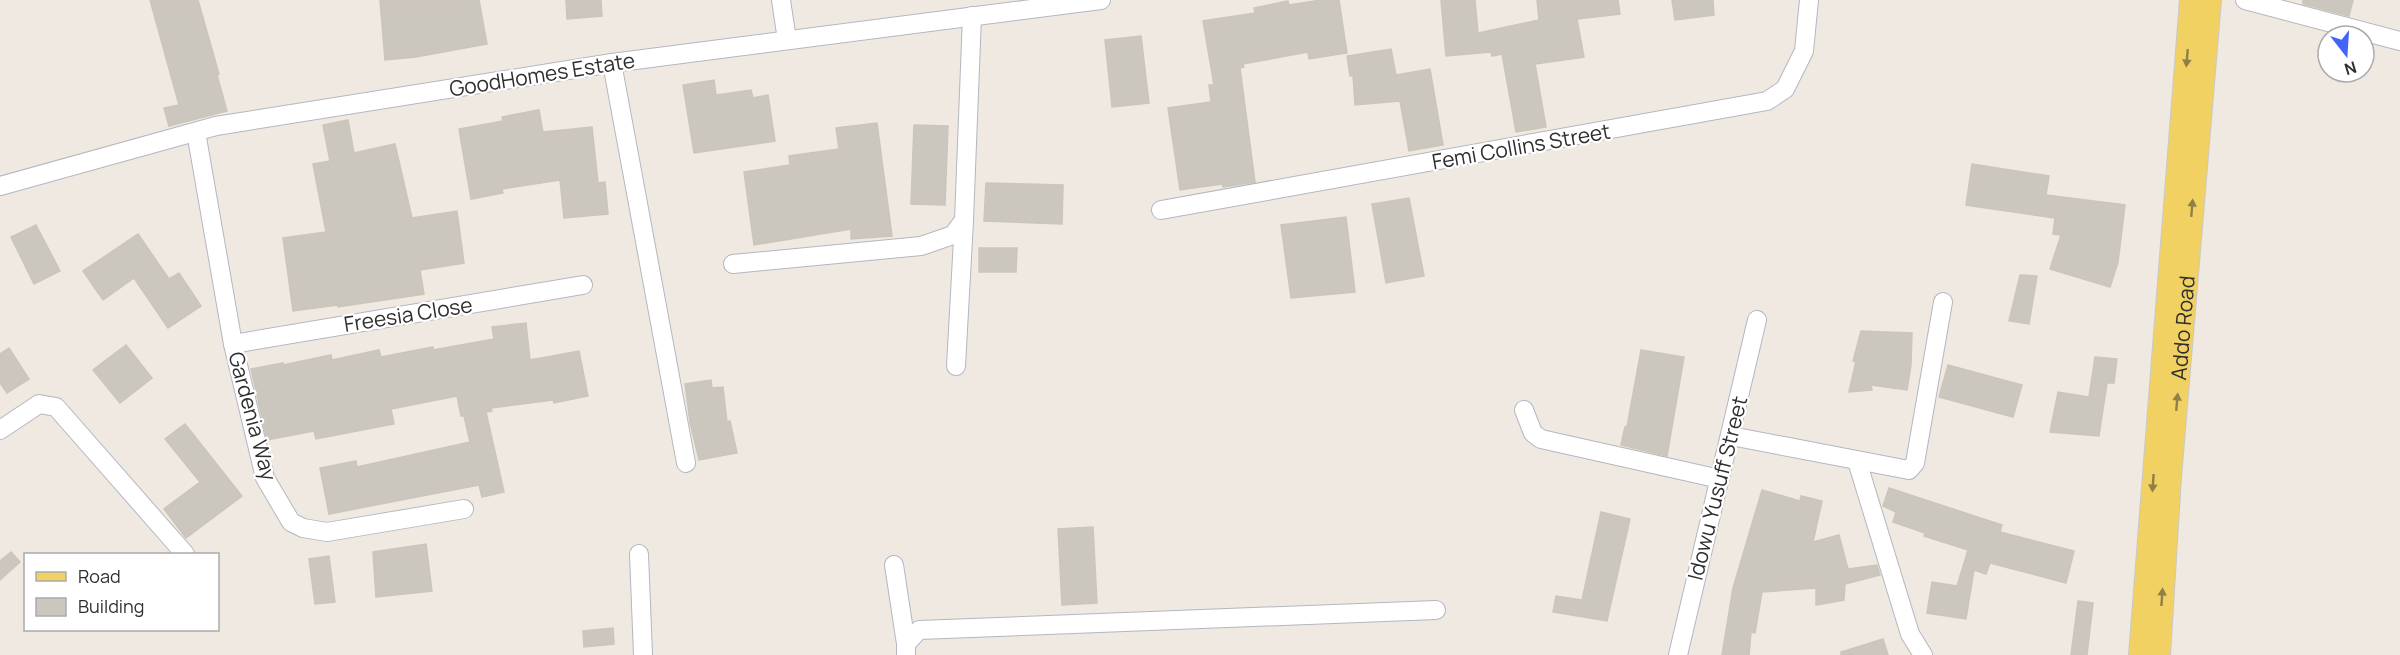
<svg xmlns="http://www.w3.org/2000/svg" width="2400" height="655" font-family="Manrope,sans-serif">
<rect width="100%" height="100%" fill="#efe9e1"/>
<g fill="#cbc7bf" stroke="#cbc5ba" stroke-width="1.5">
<polygon points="150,0 198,0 219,74 217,75 227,111 169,126 164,108 179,105"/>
<polygon points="380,0 479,0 487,44 416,57 385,60"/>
<polygon points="566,0 601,0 602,16 567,19"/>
<polygon points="1321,0 1339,0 1347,53 1309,59 1308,52 1243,64 1244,67 1240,68 1255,182 1223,187 1222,184 1180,190 1168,108 1211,102 1209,85 1214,85 1203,21 1255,13 1254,8 1288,1 1289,5"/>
<polygon points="1441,0 1475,0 1478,33 1539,20 1537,0 1618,0 1620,14 1577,19 1584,57 1535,64 1546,127 1516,132 1502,54 1492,56 1491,52 1446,56"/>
<polygon points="1672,0 1713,0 1714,15 1675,20"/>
<polygon points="2303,0 2353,0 2349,16 2303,4"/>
<polygon points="1141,36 1149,103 1112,107 1105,40"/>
<polygon points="1391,49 1396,75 1430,69 1443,145 1409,151 1400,101 1355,105 1353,75 1350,76 1347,56"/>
<polygon points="714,80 716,95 751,90 753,98 768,95 775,141 694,153 683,85"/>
<polygon points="539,110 543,132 592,127 598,183 605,182 608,214 564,218 560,180 502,189 503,193 471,199 459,129 503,121 502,117"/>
<polygon points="348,120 354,153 395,144 412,218 457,211 464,263 420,270 424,294 338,307 338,305 293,311 283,238 326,232 313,164 330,161 323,125"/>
<polygon points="877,123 892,236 851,239 851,229 754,245 744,172 790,165 789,156 839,149 836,128"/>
<polygon points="914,125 948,126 945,205 911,204"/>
<polygon points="1972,164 2049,176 2046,195 2125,205 2118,262 2110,287 2050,269 2061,235 2053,234 2055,218 1966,205"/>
<polygon points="986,183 1063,185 1062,224 984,221"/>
<polygon points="1409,198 1424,276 1386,283 1372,204"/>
<polygon points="1346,217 1355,292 1291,298 1281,225"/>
<polygon points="36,225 60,271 34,284 11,237"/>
<polygon points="138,234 169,279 179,273 201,306 168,328 134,278 103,300 83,271"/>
<polygon points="979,248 1017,248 1016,272 979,272"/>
<polygon points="2020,275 2037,276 2029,324 2009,321"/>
<polygon points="526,323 530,360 579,351 588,396 554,403 553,400 491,408 492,411 486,412 504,492 482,497 479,485 329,514 320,468 356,461 357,467 470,442 464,416 461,416 457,396 391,409 394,424 316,439 314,431 267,440 251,369 283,363 283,365 331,355 332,360 379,350 381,357 433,347 433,350 494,339 492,327"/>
<polygon points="1861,331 1912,333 1911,365 1907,390 1871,385 1872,390 1849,392 1856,361 1853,361"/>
<polygon points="126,345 152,378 120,403 93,370"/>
<polygon points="9,348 29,379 7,393 0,383 0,354"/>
<polygon points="1641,350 1684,357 1667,456 1621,445 1625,427 1627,427"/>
<polygon points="2095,357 2117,359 2114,383 2107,383 2099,436 2050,432 2058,392 2089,397"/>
<polygon points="1948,365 2022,385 2013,417 1939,397"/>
<polygon points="711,380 712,388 723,387 727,422 730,421 737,453 699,460 690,422 685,384"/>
<polygon points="185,424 242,496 186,538 164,509 200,482 165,439"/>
<polygon points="1889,488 2002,525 2000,532 2074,551 2066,583 1990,563 1986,574 1974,570 1966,619 1927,613 1932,582 1957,586 1968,550 1924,536 1925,533 1893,522 1896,512 1883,506"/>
<polygon points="1762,490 1800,501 1801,496 1822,501 1813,542 1839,535 1848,569 1877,565 1880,575 1845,584 1844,600 1816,605 1816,588 1762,592 1755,633 1751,632 1749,655 1722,655 1733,588"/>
<polygon points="1601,512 1630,519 1607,621 1553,612 1556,596 1582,600"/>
<polygon points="1093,527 1097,603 1062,605 1058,529"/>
<polygon points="426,544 432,591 376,597 373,552"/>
<polygon points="11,552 20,562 0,580 0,561"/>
<polygon points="329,556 335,602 315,604 309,559"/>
<polygon points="2078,601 2093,603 2087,655 2071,655"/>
<polygon points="613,628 614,644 584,647 583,631"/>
<polygon points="1883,639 1888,655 1841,655 1841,652"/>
</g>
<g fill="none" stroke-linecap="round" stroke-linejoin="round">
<defs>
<g id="minor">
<polyline points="781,0 787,40"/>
<polyline points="2245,0 2400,41"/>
<polyline points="612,63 686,463"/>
<polyline points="196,132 233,344 265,478 291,522 303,528 327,532 464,509"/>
<polyline points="0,186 216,126 612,63 1101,0"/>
<polyline points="1161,210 1767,101 1785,89 1804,51 1809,0"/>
<polyline points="733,264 921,246 953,235 964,220 972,16"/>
<polyline points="233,344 583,285"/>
<polyline points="956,366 964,221"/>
<polyline points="1524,410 1533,433 1541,439 1720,479"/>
<polyline points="0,430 39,404 56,407 185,554"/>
<polyline points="1731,436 1909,470 1915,463 1943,302"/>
<polyline points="1857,461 1910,634 1923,655"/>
<polyline points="639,554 643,655"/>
<polyline points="894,565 906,644"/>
<polyline points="906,655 906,644 919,630 1436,610"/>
<polyline points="1678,655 1757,320"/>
</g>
<g id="major">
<polyline points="2140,655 2191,0"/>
<path id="s1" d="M2159 655 2170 477 2210 0"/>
</g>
</defs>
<use href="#minor" stroke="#b4b7c1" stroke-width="20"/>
<use href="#major" stroke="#c9c9c9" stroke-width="24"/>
<use href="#minor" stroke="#fff" stroke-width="18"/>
<use href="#major" stroke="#f2d163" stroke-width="22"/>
</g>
<defs><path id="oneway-solid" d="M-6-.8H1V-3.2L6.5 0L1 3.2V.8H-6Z" transform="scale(1.5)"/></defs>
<g fill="#908048">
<use href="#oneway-solid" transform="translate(2187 58) rotate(95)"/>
<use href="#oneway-solid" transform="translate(2192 208) rotate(-85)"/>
<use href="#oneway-solid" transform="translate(2177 402) rotate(-85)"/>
<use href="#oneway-solid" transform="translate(2153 483) rotate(94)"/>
<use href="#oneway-solid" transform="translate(2162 597) rotate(-86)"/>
</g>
<g text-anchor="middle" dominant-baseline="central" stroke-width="4.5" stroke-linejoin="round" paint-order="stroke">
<g font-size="21" fill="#2e2e2e" stroke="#fff">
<text transform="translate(542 74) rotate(-9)">GoodHomes Estate</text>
<text transform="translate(1521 146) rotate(-10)">Femi Collins Street</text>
<text transform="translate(408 314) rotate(-9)">Freesia Close</text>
<text stroke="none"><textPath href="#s1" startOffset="328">Addo Road</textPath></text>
<text transform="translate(253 416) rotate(75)">Gardenia Way</text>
<text transform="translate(1717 488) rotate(-76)">Idowu Yusuff Street</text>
</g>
</g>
<rect x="24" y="553" width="195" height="78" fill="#ffffff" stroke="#ababab" stroke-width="1.5"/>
<rect x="36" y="572" width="30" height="9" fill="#f2d163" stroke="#ababab" stroke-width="1.5"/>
<text x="78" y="583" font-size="18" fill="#2e2e2e">Road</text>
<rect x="36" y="598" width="30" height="18" fill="#cbc7bf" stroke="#ababab" stroke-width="1.5"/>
<text x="78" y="613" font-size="18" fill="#2e2e2e">Building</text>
<g transform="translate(2346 54) rotate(163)"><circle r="28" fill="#ffffff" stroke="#ababab" stroke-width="1.5"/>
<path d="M0-4.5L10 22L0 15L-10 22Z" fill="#4264fb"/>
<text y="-9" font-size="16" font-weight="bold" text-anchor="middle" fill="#2e2e2e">N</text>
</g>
</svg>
